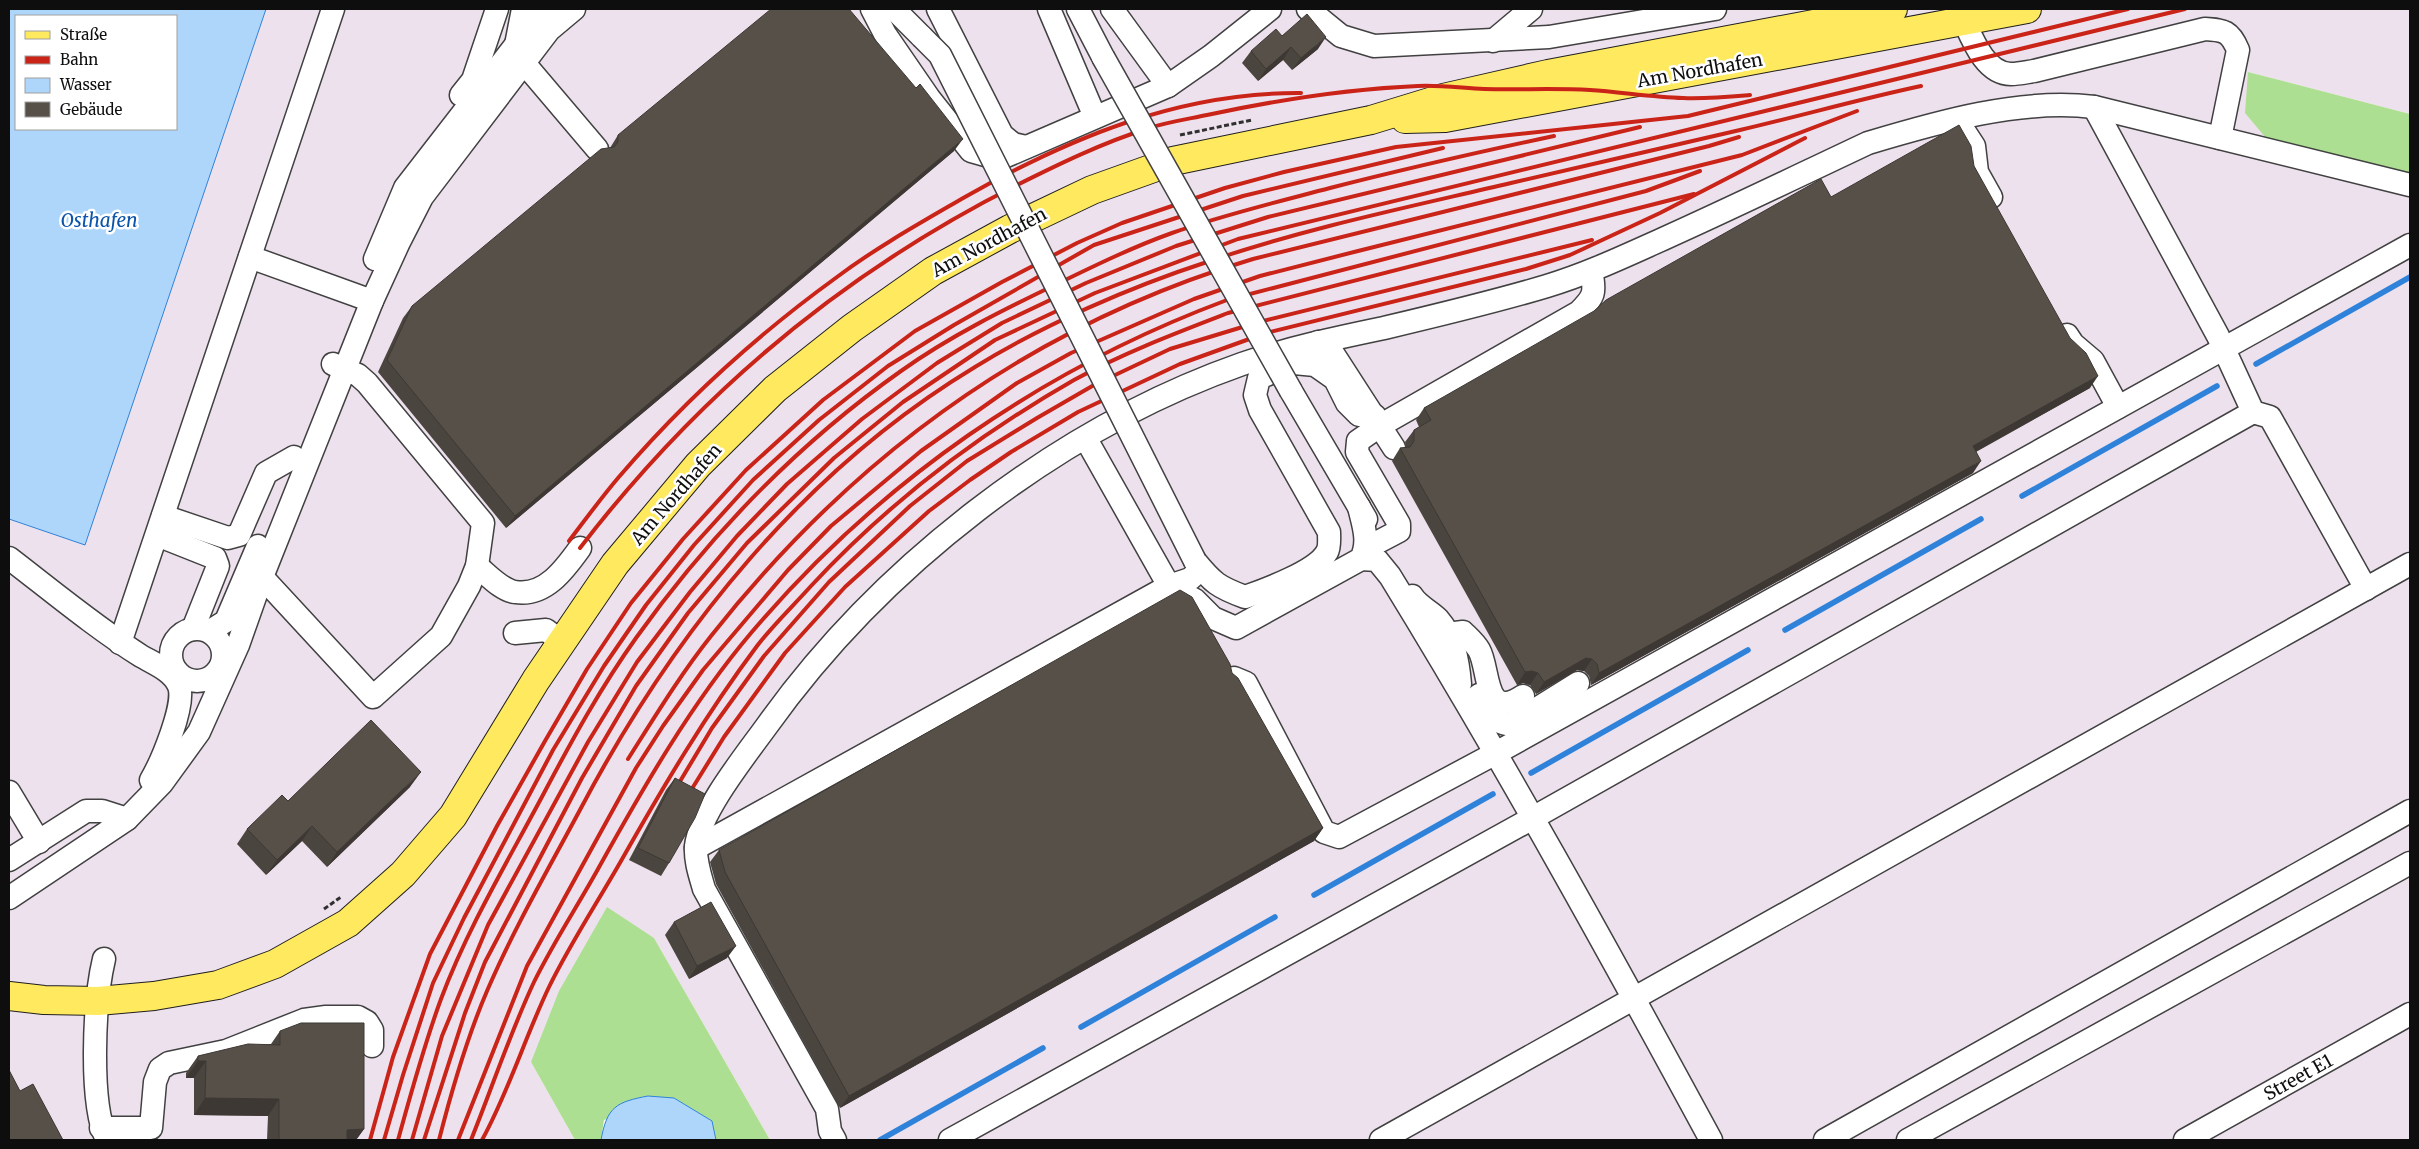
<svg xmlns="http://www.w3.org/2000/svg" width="2419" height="1149" font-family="Merriweather,serif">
<rect width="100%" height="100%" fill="#fffeef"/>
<polygon fill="#ede1ed" points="266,9 2410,9 2410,114 2248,72 2410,175 2410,1140 770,1140 654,938 531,1062 575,1140 9,1140 9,519 85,544"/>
<g fill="#addf92">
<polygon points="2248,72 2410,114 2410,175 2266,138 2245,113"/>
<polygon points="607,907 654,938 770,1140 716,1140 712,1121 674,1098 604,1120 601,1140 575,1140 531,1062 559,991"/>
</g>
<g fill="#aed6fb" stroke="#2f82d9" fill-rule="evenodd">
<path d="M9 9H266L85 545 9 519ZM16 16H176V129H16Z"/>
<path d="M648 1096 674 1098 712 1121 716 1140H601C607 1107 616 1102 648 1096Z"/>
</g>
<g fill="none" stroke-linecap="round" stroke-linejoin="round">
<g stroke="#2f82d9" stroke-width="5.5">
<polyline points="2256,364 2410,277"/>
<polyline points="2022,496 2217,386"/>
<polyline points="1785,630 1981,519"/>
<polyline points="1531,773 1748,650"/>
<polyline points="1314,895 1493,794"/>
<polyline points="1081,1027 1275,917"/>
<polyline points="880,1140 1043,1048"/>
</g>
<defs>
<g id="minor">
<polyline points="872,9 885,34 929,98 971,151 999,159 1168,86 1211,56 1270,9"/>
<polyline points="894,9 922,37"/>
<polyline points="938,9 1002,135 1013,144 1026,147"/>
<polyline points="1049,9 1095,117"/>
<polyline points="1078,9 1103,57"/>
<polyline points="1112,9 1168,86"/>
<polyline points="1308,9 1341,36 1374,46 1549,37 1715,9"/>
<path d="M1964 21C1973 41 1986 74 2011 74 2019 74 2027 72 2034 71L2205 29C2224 30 2230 31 2238 50L2220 138"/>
<polyline points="1493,41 1531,9"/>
<polyline points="516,45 523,9"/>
<polyline points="517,50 524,63 597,149"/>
<polyline points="461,95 473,80 497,9"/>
<polyline points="2094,107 2218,336 2253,412 2270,417 2366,589"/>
<polyline points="1957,120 1974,146 1977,172 1991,197"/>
<polyline points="250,257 372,301"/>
<polyline points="375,259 405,188 515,46 534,24 551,9"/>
<polyline points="2067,335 2073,344 2093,361 2118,407"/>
<polyline points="1318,342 1332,352 1394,448"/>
<polyline points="1291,391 1366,519"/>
<path d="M1086 439 1169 586 1195 600 1213 618 1236 628 1361 559C1370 542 1363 524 1359 507"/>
<polyline points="163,516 228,538 239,535 266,473 294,457"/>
<polyline points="157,535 215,558 218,566 193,629"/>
<path d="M1380 541 1399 531V524L1357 452 1358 441 1381 425 1579 312C1594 297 1596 293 1591 271"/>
<path d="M9 558C52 591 95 627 141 656 155 664 173 671 179 686 186 705 161 763 151 780"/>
<path d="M1361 559 1377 560 1390 576C1503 760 1608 950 1711 1140"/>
<path d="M1195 561C1213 583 1218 587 1245 597 1265 590 1317 571 1327 552 1330 547 1329 538 1329 532L1260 410 1255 395 1259 378 1294 363 1315 365 1335 379 1347 403 1359 415 1375 416"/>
<path d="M477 566C488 575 501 590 515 592 545 597 565 569 580 548"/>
<polyline points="262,577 373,697 441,636 469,586 477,566 483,523 367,383 358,375 333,364"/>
<path d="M1412 596C1418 606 1429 610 1438 619 1454 637 1458 661 1460 684"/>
<circle cx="197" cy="655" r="26"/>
<polyline points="210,631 226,621 258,546"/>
<polyline points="515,633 546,630 562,642"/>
<path d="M1447 634 1463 632C1468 637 1475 643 1479 650 1490 669 1483 722 1523 696"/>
<polyline points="120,643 333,9"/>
<polyline points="1234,678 1246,683 1324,832 1339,837 1496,753 2410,245"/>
<path d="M1479 695C1487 711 1492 723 1511 725L1578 683"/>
<polyline points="9,792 39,842"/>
<polyline points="696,848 1169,586 1190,579 1199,571"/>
<polyline points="9,860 86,811 102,811 127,819"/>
<polyline points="9,898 127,819 162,783 199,732 238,645 262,577 372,301 399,242 422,197 549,30 574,9"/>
<path d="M104 959C94 1001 89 1103 107 1140"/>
<polyline points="101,1128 151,1128 155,1082 160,1069 169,1063 226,1051 304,1020 326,1017 358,1017 367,1022 372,1030 372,1046"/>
<path d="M835 1140 830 1131 827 1109 704 889C700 875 695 861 696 846 700 812 745 756 766 727 879 568 1057 429 1242 364 1289 348 1336 338 1384 328 1439 315 1494 302 1547 286 1587 274 1625 256 1663 239 1732 208 1800 175 1868 143 1938 122 2021 98 2094 107L2410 185"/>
<polyline points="950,1140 1531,819 2253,412"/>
<polyline points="1381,1140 2410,564"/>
<polyline points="1825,1140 2410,811"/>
<polyline points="1908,1140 2410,863"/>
<polyline points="2185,1140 2410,1014"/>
</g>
<g id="major">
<polyline points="1405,119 1445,118 2027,9"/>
<polyline points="9,996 44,1000 98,1001 154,996 218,985 275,964 348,923 403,874 453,816 536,680 615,564 698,465 775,389 852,328 933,271 1010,229 1092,190 1173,161 1371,120 1443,98 1548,74 1893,9"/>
</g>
</defs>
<use href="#minor" stroke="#414141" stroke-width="25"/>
<use href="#major" stroke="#1f1f1f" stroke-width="30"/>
<g stroke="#303030" stroke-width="3" stroke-dasharray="5 2.5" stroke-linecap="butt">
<polyline points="1180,135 1252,120"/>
<polyline points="324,909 341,897"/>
</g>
<use href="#minor" stroke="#fff" stroke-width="22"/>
<use href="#major" stroke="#ffe95f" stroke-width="28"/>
<g stroke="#ca2419" stroke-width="4">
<path d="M569 541C585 520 601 498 618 478 682 403 757 335 837 277 877 247 922 222 965 197 1069 138 1179 92 1301 93"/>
<path d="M580 548C698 394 841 274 1015 186 1059 164 1102 143 1149 128 1168 122 1188 119 1207 115 1277 100 1347 89 1418 86 1440 85 1462 88 1484 89 1519 90 1555 88 1590 90 1621 92 1652 97 1683 98 1705 99 1727 97 1750 95"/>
<path d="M628 759C654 718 680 675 711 636 853 456 1032 325 1253 259L1709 146 1739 137"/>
<polyline points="673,793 712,728 764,656 829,582 910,506 967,461 1037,418 1094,385 1170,349 1259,322 1592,240"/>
<polyline points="685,800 724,737 785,653 845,587 929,511 970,480 1011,452 1078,412 1180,364 1266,333 1526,269 1570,255 1660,213 1805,138"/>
<polyline points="370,1140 393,1057 430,954 497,826 545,741 587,669 631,603 683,539 746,470 823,400 915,331 1002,282 1077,243 1122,223 1225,188 1284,172 1396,147 1688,116 2128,9"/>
<polyline points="384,1140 403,1075 433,983 464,918 553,750 604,666 646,605 694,545 753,480 819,420 888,366 954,325 1094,245 1243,196 1443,148"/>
<path d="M398 1140C411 1093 424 1045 441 999 468 927 508 861 544 793 572 740 601 687 636 638 709 536 799 443 901 371 950 336 1005 309 1059 283 1096 265 1133 247 1172 233 1223 215 1277 202 1330 188 1404 169 1479 152 1554 136"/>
<polyline points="412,1140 442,1036 488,925 588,742 637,662 690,592 737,536 787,484 862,419 937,363 1002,323 1086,283 1176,246 1268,217 1640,127"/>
<polyline points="424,1140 465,1013 485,962 582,778 636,686 688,613 747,543 834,458 903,402 995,340 1095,293 1238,239 2185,9"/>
<path d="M439 1140C452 1089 466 1040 487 991 514 928 549 868 581 808 674 632 803 471 975 367 1043 325 1130 287 1207 262 1306 228 1409 207 1511 183 1587 165 1664 148 1740 130 1800 116 1860 99 1921 86"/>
<polyline points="458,1140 527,966 636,768 663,726 703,670 788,570 831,526 921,451 1017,383 1071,353 1194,299 1260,276 1358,251 1742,155 1857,111"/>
<path d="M471 1140C492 1088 510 1033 534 982 553 943 577 907 598 869 643 788 691 704 751 633 879 482 1042 369 1227 300L1646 191 1700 171"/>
<path d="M482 1140C509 1091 525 1037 549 987 570 944 597 903 621 861 663 787 706 714 757 646 773 625 793 606 811 586 888 503 976 436 1074 380 1123 353 1176 333 1228 313L1694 194"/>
</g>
<defs>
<g id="minor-bridge">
<polyline points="922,37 940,55 1195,561"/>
<polyline points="1103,57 1291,391"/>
</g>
</defs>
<use href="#minor-bridge" stroke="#414141" stroke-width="25" stroke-linecap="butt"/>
<use href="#minor-bridge" stroke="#fff" stroke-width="22"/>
</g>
<g fill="#4b453f">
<polygon points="1282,36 1318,49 1292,70 1283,60 1258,81 1242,63 1251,51"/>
<polygon points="618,135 954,151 506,528 378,372 403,318 412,306 610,148"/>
<polygon points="1974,166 2090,388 1976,452 1973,473 1591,685 1589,676 1584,671 1577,670 1536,694 1530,685 1523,683 1517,685 1392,461 1400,448 1406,447 1405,442 1414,430 1419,427 1416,420 1424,408 1831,197"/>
<polygon points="1232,673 1323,828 1314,841 840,1108 716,884 710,862 719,850"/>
<polygon points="675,778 669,863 661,876 629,860 666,790"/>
<polygon points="410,787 327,867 302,841 266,875 237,844 247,829 288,801"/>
<polygon points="674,922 727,958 689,979 665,935"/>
<polygon points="280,1031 364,1129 356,1140 267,1140 268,1116 194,1115 194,1078 186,1078 186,1073 198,1056 271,1044"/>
</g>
<g fill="#3d3833">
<polygon points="1326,37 1318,49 1292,70 1301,58"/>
<polygon points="1291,47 1283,60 1258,81 1266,69"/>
<polygon points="963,139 954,151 506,528 515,516"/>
<polygon points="2098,376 2090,388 1964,458 1973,446"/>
<polygon points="1981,461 1973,473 1591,685 1599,673"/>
<polygon points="1586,658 1592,659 1584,671 1577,670 1536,694 1544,682"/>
<polygon points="1532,671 1538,673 1530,685 1523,683 1517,685 1525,672"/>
<polygon points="421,772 410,787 327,867 337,852"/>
<polygon points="312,826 302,841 266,875 277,860"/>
<polygon points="1323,828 1314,841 840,1108 849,1096"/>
<polygon points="736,946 727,958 689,979 697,966"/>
<polygon points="198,1061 206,1061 194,1078 186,1078"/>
<polygon points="205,1098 279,1099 268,1116 194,1115"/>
<polygon points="364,1129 356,1140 340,1140 347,1130"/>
</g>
<g fill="#575049" stroke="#3d3833">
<polygon points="771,9 849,9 916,88 920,84 963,139 515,516 387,360 412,306 601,149 614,147 618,142 618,135"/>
<polygon points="1307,14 1326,37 1301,58 1291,47 1266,69 1251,51 1276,29 1282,36"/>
<polygon points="1959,125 1971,146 1974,166 2070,338 2086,353 2098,376 1973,446 1981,461 1599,673 1597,664 1592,659 1586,658 1544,682 1538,673 1532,671 1525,672 1400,448 1410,447 1414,441 1414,430 1431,420 1424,408 1594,311 1606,300 1821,179 1831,197"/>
<polygon points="1180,590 1192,597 1230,664 1232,673 1238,678 1323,828 849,1096 725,872 719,850"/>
<polygon points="371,720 421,772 337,852 312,826 277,860 247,829 282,795 288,801"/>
<polygon points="675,778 705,794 695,818 669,863 638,848"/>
<polygon points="711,902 736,946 697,966 674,922"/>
<polygon points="301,1023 364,1023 364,1129 347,1130 347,1140 279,1140 279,1099 205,1098 206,1061 198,1061 198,1056 248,1044 280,1045 280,1031"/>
<polygon points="9,1070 20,1091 33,1084 63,1140 9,1140"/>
</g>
<g text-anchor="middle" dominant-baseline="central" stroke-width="5" stroke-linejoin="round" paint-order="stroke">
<g font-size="18" fill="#0e0e0e" stroke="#fff">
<text transform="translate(1700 70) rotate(-10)">Am Nordhafen</text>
<text transform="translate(989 242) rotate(-28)">Am Nordhafen</text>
<text transform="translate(676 494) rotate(-49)">Am Nordhafen</text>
<text transform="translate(2298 1077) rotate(-29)">Street E1</text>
</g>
<g font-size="19" font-style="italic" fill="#0c54ab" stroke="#fff">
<text x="99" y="220">Osthafen</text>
</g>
</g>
<rect width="2419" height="1149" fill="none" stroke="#0e0e0e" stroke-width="20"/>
<rect x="15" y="15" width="162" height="115" fill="#ffffff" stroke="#9f9f9f"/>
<rect x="25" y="31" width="25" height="8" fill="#ffe95f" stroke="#9f9f9f"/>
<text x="60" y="40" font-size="15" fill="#0e0e0e">Straße</text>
<rect x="25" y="56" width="25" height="8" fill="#ca2419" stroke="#9f9f9f"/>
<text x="60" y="65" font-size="15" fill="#0e0e0e">Bahn</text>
<rect x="25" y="78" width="25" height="15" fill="#aed6fb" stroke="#9f9f9f"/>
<text x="60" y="90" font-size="15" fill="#0e0e0e">Wasser</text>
<rect x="25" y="102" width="25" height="15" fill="#575049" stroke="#9f9f9f"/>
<text x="60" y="115" font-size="15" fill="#0e0e0e">Gebäude</text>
</svg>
